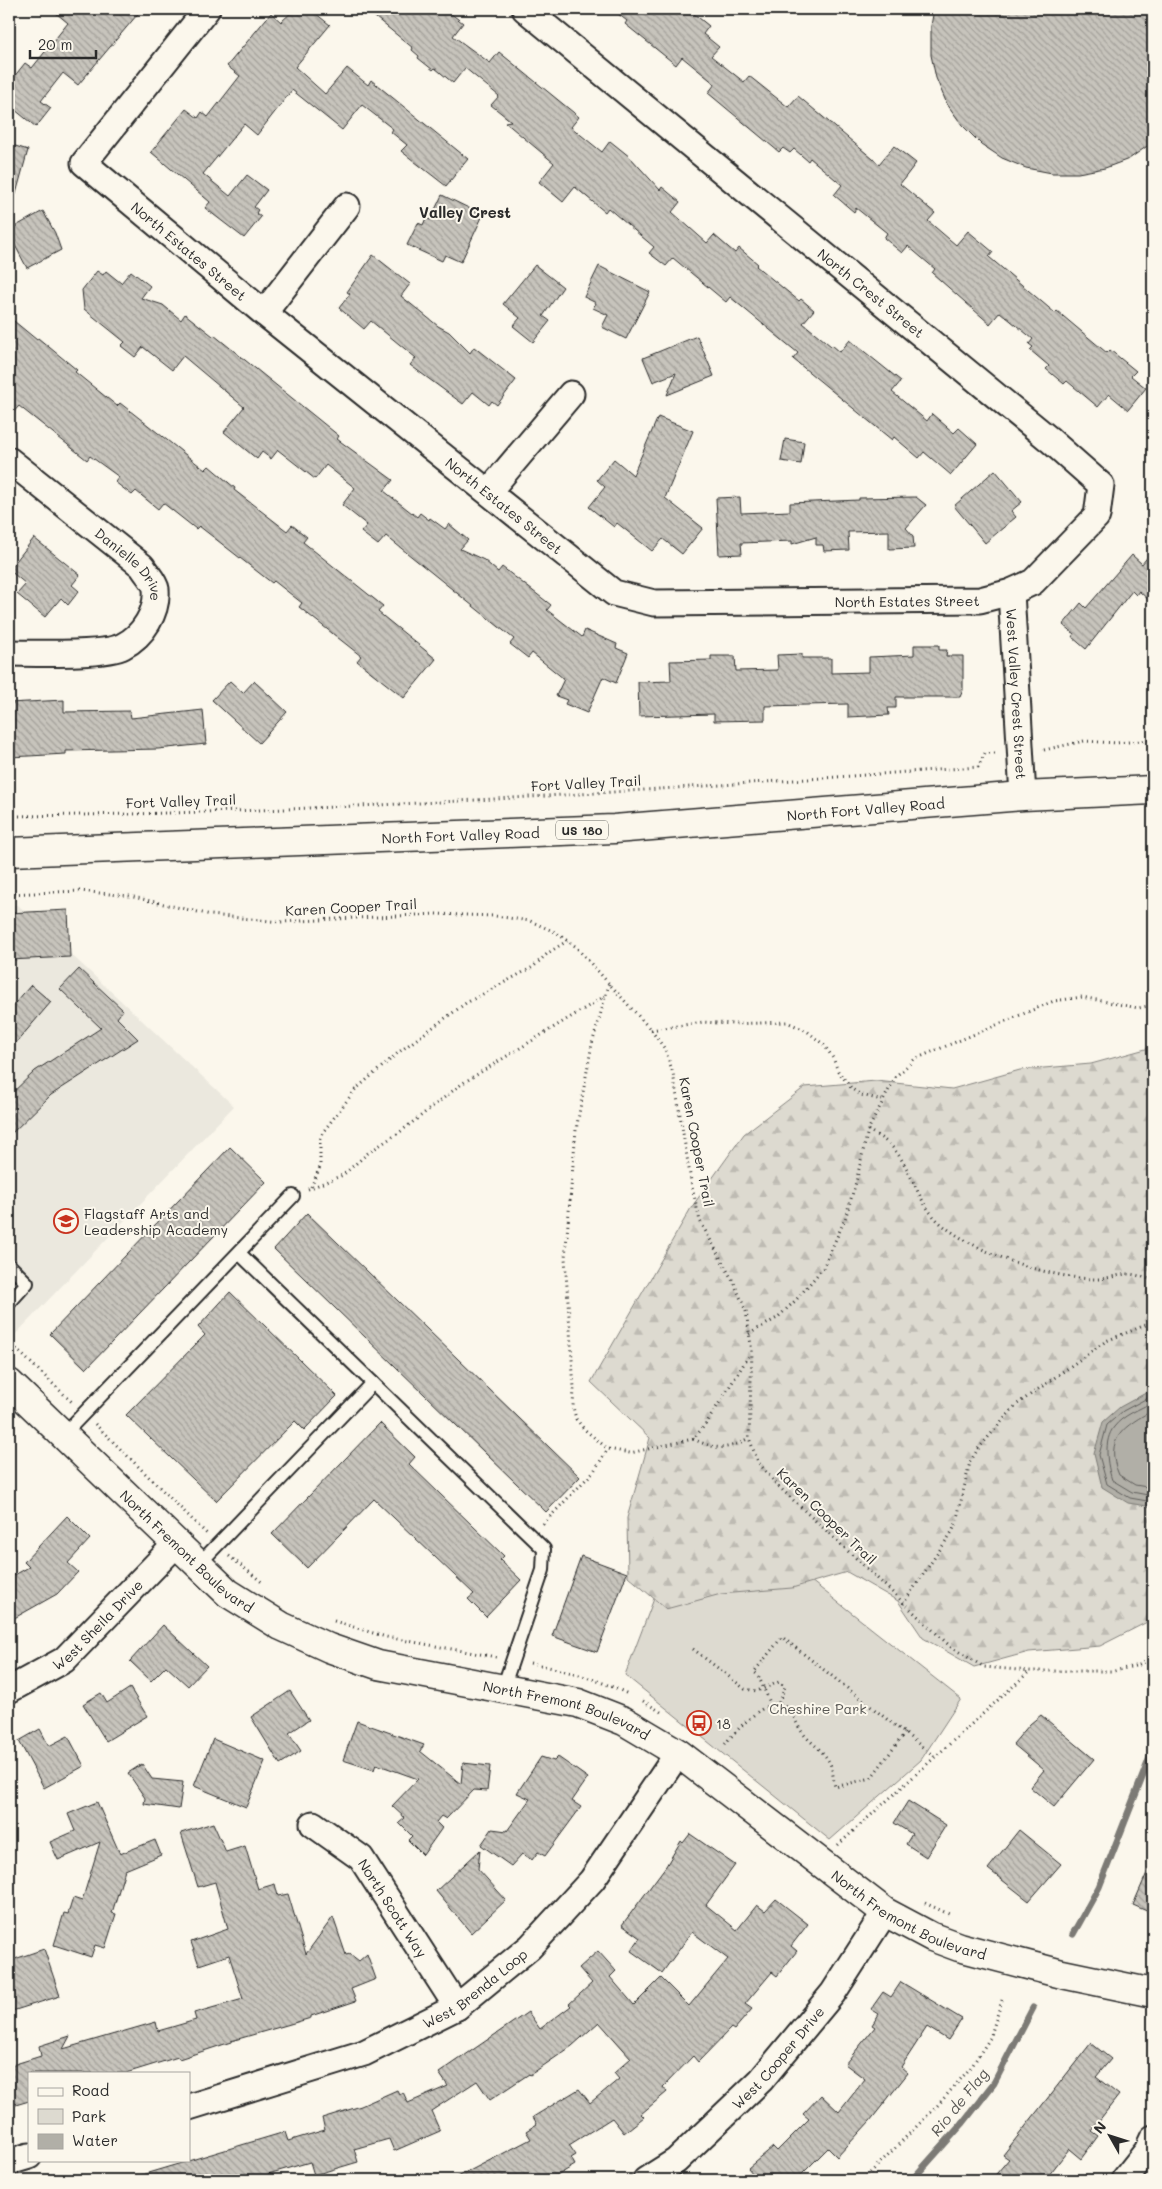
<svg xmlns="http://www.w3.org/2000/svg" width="1162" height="2189" font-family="Mali,sans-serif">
<defs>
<pattern id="forest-firs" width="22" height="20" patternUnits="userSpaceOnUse" patternTransform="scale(1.25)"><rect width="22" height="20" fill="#dddad0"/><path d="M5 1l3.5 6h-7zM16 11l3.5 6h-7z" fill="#bebbb3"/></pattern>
<pattern id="building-back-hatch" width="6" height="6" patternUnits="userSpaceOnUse" patternTransform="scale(1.25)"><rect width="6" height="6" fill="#c7c4bc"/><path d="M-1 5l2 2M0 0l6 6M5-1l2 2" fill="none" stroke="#a29f99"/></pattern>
</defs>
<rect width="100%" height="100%" fill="#fbf7ec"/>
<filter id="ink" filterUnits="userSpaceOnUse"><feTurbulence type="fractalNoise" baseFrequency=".02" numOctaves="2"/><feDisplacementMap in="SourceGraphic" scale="10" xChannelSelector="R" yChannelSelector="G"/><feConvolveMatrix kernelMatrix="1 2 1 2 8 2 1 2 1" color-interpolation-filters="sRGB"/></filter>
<g filter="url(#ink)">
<polygon fill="#ebe8de" points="9,905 18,905 234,1106 11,1339 9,1336"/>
<polygon fill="#dddad0" stroke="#84827e" points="721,1510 961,1699 921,1760 830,1840 625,1675 655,1596"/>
<polygon fill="url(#forest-firs)" stroke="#84827e" points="1153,1047 1153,1619 1100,1646 1029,1652 974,1667 923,1638 898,1601 847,1572 792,1588 721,1594 666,1609 628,1576 627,1518 650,1438 591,1382 691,1208 744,1134 805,1087 876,1081 952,1089 1020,1070 1091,1064"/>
<polygon fill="#b1afa7" stroke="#7b7a75" points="1153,1389 1153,1507 1128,1503 1102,1487 1094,1454 1103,1422 1120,1407"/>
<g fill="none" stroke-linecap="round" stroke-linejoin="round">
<g stroke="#61605d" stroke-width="1">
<polyline points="1153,1395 1123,1411 1107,1425 1099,1455 1107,1484 1130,1498 1153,1502"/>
<path d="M1153 1402C1140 1409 1123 1415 1114 1427 1103 1440 1107 1465 1112 1480L1132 1492 1153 1496"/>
<path d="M1153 1410C1125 1426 1103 1438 1119 1475L1135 1485 1153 1488"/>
</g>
<g stroke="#7b7a75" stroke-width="7">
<polyline points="1073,1934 1099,1887 1153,1750"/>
<polyline points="912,2180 962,2124 994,2083 1033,2008"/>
</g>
</g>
<g fill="url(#building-back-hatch)" stroke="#2b2b2b">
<polygon points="51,9 142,9 78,85 63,73 41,101 51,108 36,127 9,105 9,83 25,63 32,68 68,23"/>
<polygon points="295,9 310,9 330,25 295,67 325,94 347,68 368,85 371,80 468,159 446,186 401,151 407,145 391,132 393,129 362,105 342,130 292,90 257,135 244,124 203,174 230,196 247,175 267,190 254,207 258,210 256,213 261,217 244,238 205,208 210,202 151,152 186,109 198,118 202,112 208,117 240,76 227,66 271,13 281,22"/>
<polygon points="365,9 445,9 463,23 453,36 490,63 499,52 579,117 571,127 602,152 610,141 630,157 660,190 662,187 680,202 672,212 707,243 714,235 735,253 739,248 758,264 756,266 799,301 801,299 814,310 803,323 831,346 832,345 840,352 850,340 901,381 892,392 927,421 932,414 954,433 959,428 977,444 951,475 924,452 919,458 894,437 892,440 793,359 798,353 730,297 726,302 673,258 666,266 649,253 654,247 608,208 605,212 575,187 563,202 539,182 554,163 505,122 511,121 491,105 499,96 465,68 453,83 435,68 433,70 418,58 419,56 412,50 413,48"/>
<polygon points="612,9 688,9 709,26 703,34 719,47 711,56 744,82 749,76 788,107 798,96 879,164 894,146 916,163 900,184 935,213 928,221 956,245 968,231 993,252 989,257 1055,313 1057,311 1107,353 1110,350 1136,371 1131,376 1146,388 1128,410 1109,394 1098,407 1067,381 1064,384 1046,369 1049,366 1030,350 1033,347 1029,344 1033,339 1000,312 990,324 932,273 935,269 908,246 902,253 884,238 887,233 856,208 854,212 834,195 842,185 810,158 808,161 794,149 790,153 783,148 779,152 708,93 715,84 682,57 676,65 625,24 627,21"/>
<polygon points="934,9 1153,9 1153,142 1129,159 1105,168 1078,173 1052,173 1026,168 1002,158 981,144 962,125 947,104 936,78 931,55 931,26"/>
<polygon points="9,144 28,150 14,201 9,201"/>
<polygon points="442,195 483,215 461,262 445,255 442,261 407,245 418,223 423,225 426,218 430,220"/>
<polygon points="43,211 55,233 61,250 27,268 9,234 9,230"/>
<polygon points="373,255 410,284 401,296 438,326 449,332 470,353 474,347 516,380 497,405 492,401 489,405 473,392 463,404 410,365 416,358 371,321 364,329 339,308 350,294 347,292"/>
<polygon points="535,265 563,287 543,316 550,321 533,342 513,326 520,318 503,304"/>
<polygon points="599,266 650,292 626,339 602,327 608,315 593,308 596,303 584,297"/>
<polygon points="97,271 103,275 106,271 121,283 131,271 150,286 141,298 163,305 181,320 185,314 213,336 214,335 339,436 337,439 393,480 384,491 417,517 420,513 429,520 430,518 445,529 449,524 468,540 460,549 484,560 498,572 502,567 551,605 547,610 582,637 585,630 617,644 616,648 628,653 616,683 603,677 587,713 565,704 567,700 556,696 564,679 532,653 528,658 510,644 514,639 386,536 378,545 361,532 367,525 342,505 355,488 326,465 315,479 278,450 271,459 262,452 257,459 224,432 244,407 183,356 172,370 143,347 135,357 121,346 125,342 84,309 82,290"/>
<polygon points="9,317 37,340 38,338 77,370 75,372 117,406 120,403 205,470 209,466 235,488 234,490 287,531 292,525 307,537 303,542 383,606 378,612 436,659 404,698 357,661 361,656 299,607 302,603 274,581 272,583 199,526 196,529 163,503 158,509 136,491 132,495 115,482 119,477 90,456 87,460 19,406 9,417"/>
<polygon points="697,336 714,376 667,395 676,373 653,382 643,358"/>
<polygon points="658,417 693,431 665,498 703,528 682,554 663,539 652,551 617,523 614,527 589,507 605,487 597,480 614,459 633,475"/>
<polygon points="785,439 804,442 801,464 781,461"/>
<polygon points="995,470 1022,502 1011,511 1016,517 985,543 954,506"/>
<polygon points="740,497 741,513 790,511 790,503 859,500 859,498 916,497 926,505 906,528 913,536 914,548 889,549 889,531 848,532 849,550 824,551 823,545 816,545 816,537 792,544 792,541 741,543 742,554 719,555 716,498"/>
<polygon points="34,538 80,575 72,585 79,591 68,605 61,598 45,617 17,594 26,584 9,570"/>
<polygon points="1153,550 1153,604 1139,591 1136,595 1132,591 1086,649 1072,637 1074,634 1063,625 1081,603 1086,608 1132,555 1142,564"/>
<polygon points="914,645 939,645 939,650 947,650 946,656 963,656 963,690 960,697 896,697 896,708 888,708 889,715 848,717 848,704 765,706 765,720 714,721 714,714 639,716 638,682 671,681 670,661 711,660 711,656 735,656 736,671 778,670 777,655 802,654 802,658 831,658 831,673 869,672 869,657 914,655"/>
<polygon points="230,681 243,693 254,681 287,712 259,743 212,700"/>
<polygon points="64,700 64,712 130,711 131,718 203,710 206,744 158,749 66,751 66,754 10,757 9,703"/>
<polygon points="68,910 70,957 9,960 9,913"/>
<polygon points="79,969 123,1010 117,1018 138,1039 51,1095 9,1136 9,1096 35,1071 101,1028 60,989"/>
<polygon points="31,985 51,1002 9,1051 9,1010"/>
<polygon points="230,1147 266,1182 86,1369 50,1334"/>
<polygon points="307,1213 580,1477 546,1512 274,1249"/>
<polygon points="230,1292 337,1396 304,1430 295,1421 216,1501 126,1415 205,1335 198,1327"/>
<polygon points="380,1423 415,1457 409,1464 504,1556 500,1560 521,1580 486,1617 468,1599 474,1594 374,1499 307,1568 272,1534"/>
<polygon points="67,1516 90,1539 68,1563 78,1572 57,1594 9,1621 9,1578 29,1567 24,1562"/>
<polygon points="581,1556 627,1573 597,1652 552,1636"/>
<polygon points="163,1625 207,1666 188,1686 166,1666 151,1681 130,1661"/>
<polygon points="130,1688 147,1716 106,1741 83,1704 101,1693 107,1703"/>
<polygon points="290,1691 309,1720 289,1733 301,1751 280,1764 251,1717"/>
<polygon points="1041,1715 1094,1759 1054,1807 1030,1787 1044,1770 1013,1744 1030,1724"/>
<polygon points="357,1721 424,1745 420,1751 461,1784 463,1763 490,1766 487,1791 474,1790 446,1819 441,1816 436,1822 442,1828 423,1855 408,1840 412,1836 399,1823 405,1818 392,1806 418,1779 376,1764 374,1770 343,1760"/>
<polygon points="40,1729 49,1746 68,1736 84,1766 44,1788 19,1741"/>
<polygon points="213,1739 265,1761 246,1807 194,1786"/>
<polygon points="541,1757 554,1761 558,1757 588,1778 572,1801 581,1807 545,1856 538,1852 532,1860 522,1854 511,1866 481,1845 492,1829 507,1831 530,1799 517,1793"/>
<polygon points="142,1764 152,1779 183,1782 179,1809 144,1804 145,1798 128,1773"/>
<polygon points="908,1801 946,1825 926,1857 906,1844 912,1834 894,1823"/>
<polygon points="97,1802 120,1854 155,1840 161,1855 125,1870 112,1913 116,1914 105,1948 95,1945 91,1957 54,1945 64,1913 68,1914 73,1898 82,1901 100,1842 58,1860 50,1842 75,1831 68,1814"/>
<polygon points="213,1823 226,1852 245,1846 258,1889 275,1884 278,1896 288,1894 306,1954 333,1917 346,1955 350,1954 359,1961 367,1954 376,1979 351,1989 356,2001 311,2016 311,2018 231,2041 231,2042 179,2059 178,2057 126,2073 29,2073 29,2101 9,2107 9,2066 41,2056 39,2046 70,2036 63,2049 156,2022 158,2031 196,2020 194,2013 243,1999 229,1955 199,1965 191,1942 228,1929 215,1882 198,1887 181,1833"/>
<polygon points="1019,1830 1061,1864 1029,1901 988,1869"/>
<polygon points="690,1834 735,1865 706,1905 737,1930 757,1905 765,1911 776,1899 808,1924 791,1946 797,1951 777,1976 772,1972 745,2004 752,2009 734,2030 731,2028 698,2062 693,2056 663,2087 667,2092 641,2114 644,2117 624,2133 612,2118 569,2145 576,2155 571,2158 575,2165 550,2180 452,2180 531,2139 526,2131 537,2124 533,2117 579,2089 590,2103 619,2079 614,2073 631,2058 599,2022 572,2046 530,2075 529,2074 490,2100 477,2081 431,2111 440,2131 394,2151 389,2139 354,2149 358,2162 314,2175 310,2162 268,2174 270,2180 138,2180 138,2176 285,2132 288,2141 325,2130 322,2118 361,2106 397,2090 399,2094 403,2092 408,2103 448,2086 439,2073 528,2012 540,2029 571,2006 569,2004 592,1983 579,1968 598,1951 616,1971 610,1977 634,2005 661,1978 689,2006 728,1959 692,1932 662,1973 631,1951 640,1938 622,1925 666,1866 681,1841 683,1843"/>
<polygon points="480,1850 478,1869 506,1900 471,1933 436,1891"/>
<polygon points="1153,1859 1153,1901 1149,1912 1133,1905"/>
<polygon points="44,1949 60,1996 9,2012 9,1961"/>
<polygon points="901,1982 962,2019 948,2040 927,2027 901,2067 908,2073 870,2121 837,2157 828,2148 796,2180 758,2180 748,2168 773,2147 777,2151 809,2119 803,2114 821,2095 839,2112 865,2079 845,2064 875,2027 872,2025 879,2014 871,2009 883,1992 891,1997"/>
<polygon points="1091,2043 1111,2059 1096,2077 1119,2095 1091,2131 1098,2136 1081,2159 1069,2149 1045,2180 991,2180 1009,2159 1003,2155"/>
</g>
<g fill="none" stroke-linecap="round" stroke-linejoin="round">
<defs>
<g id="service">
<polyline points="239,1253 544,1549 543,1570 503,1688"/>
<polyline points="9,1265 27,1283 9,1303"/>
<polyline points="63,1435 293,1196"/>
<polyline points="198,1565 373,1383"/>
</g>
<g id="minor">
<path id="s1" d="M207 9 84 163 264 313 614 593 654 603 980 600 1011 592 1033 582 1097 516 1101 485 1050 440 525 9"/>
<polyline points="264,313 347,206"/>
<path id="s2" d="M9 460 142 566C146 573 155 582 156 589 158 612 143 636 123 646 105 656 32 653 9 653"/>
<polyline points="489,491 571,394"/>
<path id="s3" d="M1011 592 1023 796"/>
<path id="s4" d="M9 1690 64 1660 176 1544"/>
<path id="s5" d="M313 1824 361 1858 457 2007"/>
<path id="s6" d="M189 2107 364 2053 457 2007 530 1947 592 1880 678 1753"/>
<polyline points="9,2162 29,2156"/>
<path id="s7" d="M646 2180 676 2161 761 2080 833 1993 885 1912"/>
<polyline points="1124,2180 1147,2151 1153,2138"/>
</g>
<g id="tertiary">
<path id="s8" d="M9 1383 228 1593 281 1626 329 1648 378 1665 578 1703 624 1721 678 1753 885 1912 932 1937 959 1947 1062 1974 1153 1993"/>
</g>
<g id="primary">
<path id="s9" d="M9 852 614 829 1023 796 1153 790"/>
</g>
</defs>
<use href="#service" stroke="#2b2b2b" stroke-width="16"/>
<use href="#minor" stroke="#2b2b2b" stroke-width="29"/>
<use href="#tertiary" stroke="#2b2b2b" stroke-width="31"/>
<use href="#primary" stroke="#2b2b2b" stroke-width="31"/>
<g stroke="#2b2b2b" stroke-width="3" stroke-dasharray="1 4" stroke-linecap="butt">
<polyline points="1044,750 1084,741 1116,743 1153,740"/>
<path d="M9 816C333 813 656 790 978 767L985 753H998"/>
<polyline points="9,894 79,891 129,896 211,915 280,922 435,914 495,916 530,921 555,932 575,946 651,1030 665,1049 673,1073 692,1187 700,1221 734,1283 746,1311 752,1352 749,1438 758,1462 777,1485 951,1647 984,1667 1030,1671 1114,1671 1139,1665 1153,1658"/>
<polyline points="609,984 592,1044 576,1130 565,1258 574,1388 573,1407 576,1419 584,1429 608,1449 630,1453 693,1439 706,1424 750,1354"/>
<polyline points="651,1030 703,1022 733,1024 787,1022 807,1031 824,1045 833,1058 838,1071 852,1089 861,1095 882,1100"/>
<path d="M868 1130C876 1135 886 1140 893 1148 912 1169 917 1202 939 1222 974 1253 1051 1279 1097 1279 1107 1279 1117 1275 1127 1274 1136 1274 1145 1278 1153 1280"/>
<polyline points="311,1187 320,1167 320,1140 323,1132 355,1090 399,1052 466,1003 533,967 548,953 567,941"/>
<polyline points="308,1189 343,1175 368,1153 400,1132 463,1083 605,996"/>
<polyline points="749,1334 777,1318 796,1300 823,1268 845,1219 856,1182 868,1130 896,1076 915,1059 1054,1001 1082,997 1138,1008 1153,1005"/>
<polyline points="9,1342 73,1403"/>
<polyline points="95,1424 207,1534"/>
<path d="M693 1439C718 1450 725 1451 749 1438"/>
<polyline points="543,1524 594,1471 608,1449"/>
<polyline points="229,1556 263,1583"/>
<polyline points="903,1604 952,1532 956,1523 970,1462 978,1449 1016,1405 1106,1341 1153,1322"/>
<polyline points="334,1621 386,1637 496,1657"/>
<polyline points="693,1649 745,1689 757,1691 779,1682 785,1687 778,1704"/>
<path d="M530 1663C564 1670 596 1678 628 1694"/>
<polyline points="643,1701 661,1712"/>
<polyline points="771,1705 758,1675 754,1672 782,1637 934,1756"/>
<path d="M725 1744C735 1732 767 1695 784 1706 793 1711 796 1724 802 1732 809 1742 822 1749 828 1760 833 1767 833 1779 835 1787L871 1778 905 1733"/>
<polyline points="838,1845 1030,1671"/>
<polyline points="925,1903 951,1915"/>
<polyline points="863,2180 938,2105 972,2066 990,2038 1003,1997"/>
</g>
<use href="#service" stroke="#fbf7ec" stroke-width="12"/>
<use href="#minor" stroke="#fbf7ec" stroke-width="25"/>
<use href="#tertiary" stroke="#fbf7ec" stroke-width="28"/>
<use href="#primary" stroke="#fbf7ec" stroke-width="28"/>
</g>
</g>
<defs>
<symbol id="university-ring" viewBox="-11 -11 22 22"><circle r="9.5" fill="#fbf7ec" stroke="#c8321e" stroke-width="1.5"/><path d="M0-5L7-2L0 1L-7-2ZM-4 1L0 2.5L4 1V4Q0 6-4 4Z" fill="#c8321e"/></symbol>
<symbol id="bus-ring" viewBox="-11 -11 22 22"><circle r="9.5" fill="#fbf7ec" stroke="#c8321e" stroke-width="1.5"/><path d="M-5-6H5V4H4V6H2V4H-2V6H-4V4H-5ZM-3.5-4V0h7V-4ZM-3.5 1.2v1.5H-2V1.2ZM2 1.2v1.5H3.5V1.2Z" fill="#c8321e"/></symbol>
</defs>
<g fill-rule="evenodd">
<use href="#university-ring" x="52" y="1207" width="28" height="28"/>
<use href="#bus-ring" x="685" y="1709" width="28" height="28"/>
</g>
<g text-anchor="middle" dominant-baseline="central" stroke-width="4" stroke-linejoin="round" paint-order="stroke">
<rect fill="#fbf7ec" stroke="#696865" stroke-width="1" x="556" y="820.5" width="52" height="19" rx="4"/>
<g font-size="12" font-weight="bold" fill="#2b2b2b">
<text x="582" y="830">US 180</text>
</g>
<g font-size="14" fill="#2b2b2b" stroke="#fbf7ec">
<text stroke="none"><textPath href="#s1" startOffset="334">North Estates Street</textPath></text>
<text transform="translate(871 293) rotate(39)">North Crest Street</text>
<text stroke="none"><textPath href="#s1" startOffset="739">North Estates Street</textPath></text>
<text stroke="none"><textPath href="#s2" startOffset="161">Danielle Drive</textPath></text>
<text stroke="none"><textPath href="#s1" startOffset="1174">North Estates Street</textPath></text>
<text stroke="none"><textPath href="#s3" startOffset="102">West Valley Crest Street</textPath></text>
<text transform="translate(586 783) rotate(-3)">Fort Valley Trail</text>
<text transform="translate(181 801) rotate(-2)">Fort Valley Trail</text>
<text stroke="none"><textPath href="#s9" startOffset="858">North Fort Valley Road</textPath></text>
<text stroke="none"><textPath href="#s9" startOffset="452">North Fort Valley Road</textPath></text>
<text transform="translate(351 907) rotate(-3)">Karen Cooper Trail</text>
<text transform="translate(697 1142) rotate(79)">Karen Cooper Trail</text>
<text transform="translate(827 1516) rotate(44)">Karen Cooper Trail</text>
<text stroke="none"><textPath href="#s8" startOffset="245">North Fremont Boulevard</textPath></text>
<text stroke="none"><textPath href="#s4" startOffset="111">West Sheila Drive</textPath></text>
<text stroke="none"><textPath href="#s8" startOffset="665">North Fremont Boulevard</textPath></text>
<text stroke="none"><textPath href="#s5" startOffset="118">North Scott Way</textPath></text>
<text stroke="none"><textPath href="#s8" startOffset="1070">North Fremont Boulevard</textPath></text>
<text stroke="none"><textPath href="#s6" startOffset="312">West Brenda Loop</textPath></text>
<text stroke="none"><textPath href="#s7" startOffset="181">West Cooper Drive</textPath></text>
</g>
<g font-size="14" fill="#2b2b2b" stroke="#fbf7ec" text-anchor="start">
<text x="84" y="1213">Flagstaff Arts and<tspan x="84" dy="16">Leadership Academy</tspan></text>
<text x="716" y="1723">18</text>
</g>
<g font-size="14" fill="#585754" stroke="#fbf7ec">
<text x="818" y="1708">Cheshire Park</text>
</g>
<g font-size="15" font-weight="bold" fill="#2b2b2b" stroke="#fbf7ec">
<text x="465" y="212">Valley Crest</text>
</g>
<g font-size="15" font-style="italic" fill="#5a5956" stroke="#fbf7ec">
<text transform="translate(959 2102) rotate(-51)">Rio de Flag</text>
</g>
</g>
<rect width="1162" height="2189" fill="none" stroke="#fbf7ec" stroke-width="30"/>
<rect x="15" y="15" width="1132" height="2159" fill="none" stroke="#2b2b2b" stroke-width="2" filter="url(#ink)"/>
<rect x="28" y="2072" width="162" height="90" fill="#fbf7ec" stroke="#a8a59f"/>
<rect x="38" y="2088" width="25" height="8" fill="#fbf7ec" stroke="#a8a59f"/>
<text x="72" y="2096" font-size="15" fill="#2b2b2b">Road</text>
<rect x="38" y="2109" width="25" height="15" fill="#dddad0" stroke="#a8a59f"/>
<text x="72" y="2122" font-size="15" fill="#2b2b2b">Park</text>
<rect x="38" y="2134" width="25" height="15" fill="#b1afa7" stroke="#a8a59f"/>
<text x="72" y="2146" font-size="15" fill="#2b2b2b">Water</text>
<g transform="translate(1110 2136) rotate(309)" stroke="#fbf7ec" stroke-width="4" paint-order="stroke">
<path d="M0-4L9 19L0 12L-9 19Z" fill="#2b2b2b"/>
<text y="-8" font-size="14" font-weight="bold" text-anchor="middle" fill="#2b2b2b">N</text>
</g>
<path d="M30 50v8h66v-8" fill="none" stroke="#2b2b2b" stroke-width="2.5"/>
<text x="38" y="50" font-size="15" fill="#2b2b2b" stroke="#fbf7ec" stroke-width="4" paint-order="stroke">20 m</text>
</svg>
